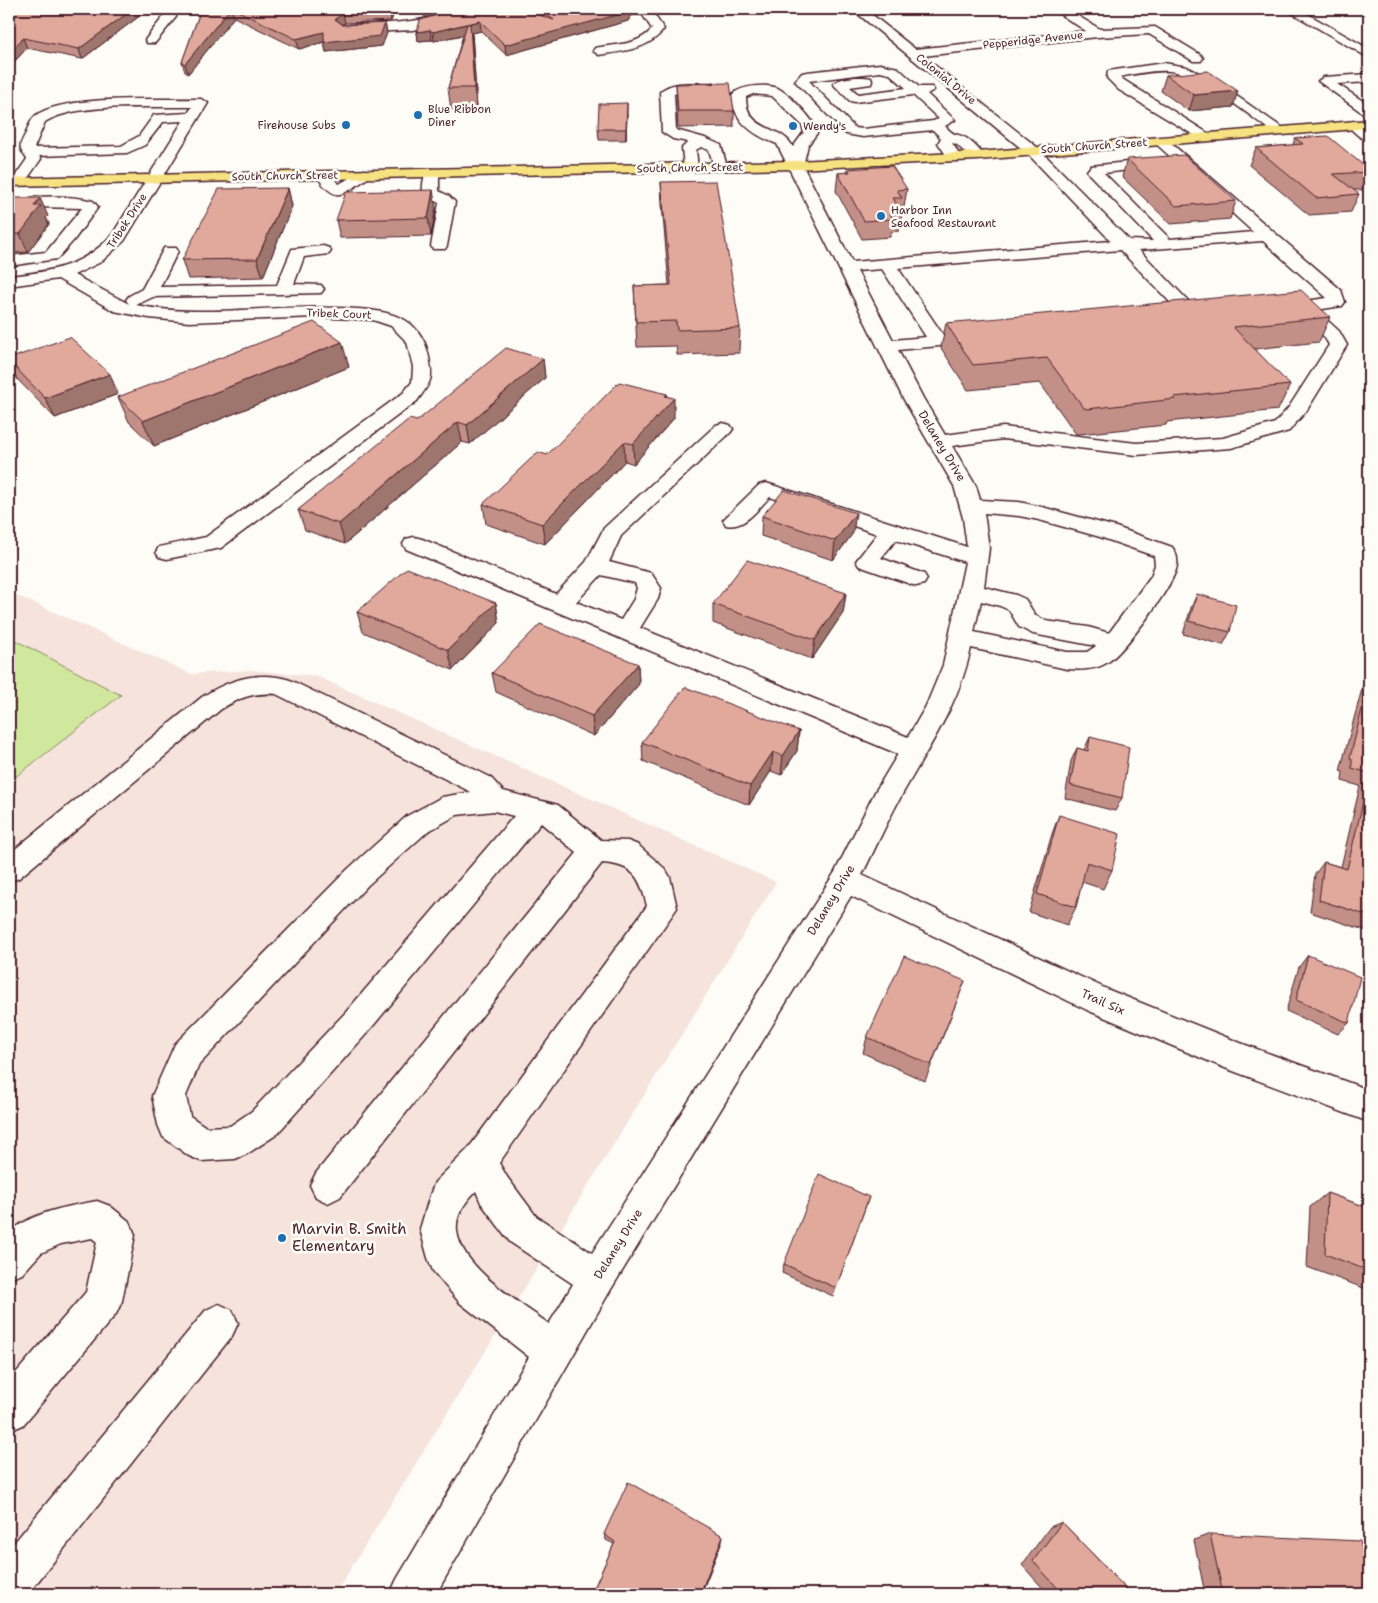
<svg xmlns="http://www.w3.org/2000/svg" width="1378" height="1603" font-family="'Shantell Sans',sans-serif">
<rect width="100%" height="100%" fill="#fdfcf7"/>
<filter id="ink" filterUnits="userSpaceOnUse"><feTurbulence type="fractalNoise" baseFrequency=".02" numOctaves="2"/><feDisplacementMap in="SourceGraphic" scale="10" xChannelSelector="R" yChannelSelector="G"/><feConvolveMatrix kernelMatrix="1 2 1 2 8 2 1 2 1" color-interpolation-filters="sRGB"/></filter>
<g filter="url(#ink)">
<polygon fill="#f5e3dc" points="9,594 16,595 191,674 250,670 316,676 776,882 335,1594 9,1594"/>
<polygon fill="#d0e89d" stroke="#8d8464" points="9,637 121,695 9,782"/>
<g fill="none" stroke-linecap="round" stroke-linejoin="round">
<defs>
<g id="minor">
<polygon points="165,9 177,9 176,17 155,43 147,43 145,40 164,16"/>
<path d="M463 9H479L477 11 446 22 413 30 349 33 343 29 349 25C392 23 422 23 463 9Z"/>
<path d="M555 9H673L667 12 653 13 664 29C649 50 623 51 599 55L593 51 595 48C614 44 638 46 652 29L642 14 612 15 561 12Z"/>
<path d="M852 9H865L915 49 1086 31 1052 9H1066L1100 29 1155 27 1201 55 1203 58 1201 61H1193L1149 34 1098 37 923 56 1038 148 1129 240 1153 241 1089 174 1087 171 1091 166 1163 158 1168 159 1170 162 1168 165 1163 166 1104 173 1170 239 1253 232 1153 141 1155 138H1165L1341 290 1345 302 1342 306 1316 310 1339 331 1347 345 1307 410 1289 431 1231 448 1136 455 1003 439 952 446 976 486 980 500 1019 502 1042 507 1116 527 1172 547C1176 552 1178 558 1177 565 1176 583 1124 652 1108 662 1096 670 1082 670 1067 669L971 648C959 706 925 752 898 802 885 826 874 851 862 875L1109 990 1243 1044 1369 1090V1122L1225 1068 1087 1010 851 896 610 1291 436 1594H390L397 1579 529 1357 460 1303 433 1271 428 1258 420 1229 430 1195 435 1182 468 1149 647 906C640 877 634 865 602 863L340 1197 328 1203 316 1197 310 1185 316 1173 577 853 541 823 368 1032 276 1135 247 1154 235 1159 201 1161 189 1156 163 1137 158 1125 152 1096 175 1044 348 869 407 816 442 797 471 792 276 694C254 692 238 698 220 710L19 878 9 882V854L202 697C228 680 259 670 290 680L490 777 503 791 558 805 601 840 628 841 638 845 665 869 670 877 677 908 499 1163 507 1177 536 1216 592 1253 835 872 875 792 898 754 406 549 403 544 406 539 414 537 422 539 556 594 586 562 604 528 716 425 723 423 730 425 733 429 730 433 621 536 609 562 651 573 661 588 658 599 640 628 908 737 926 706 943 665 965 562 896 540 881 558 924 574 927 579 924 584 916 586 859 566 856 561 877 534 770 497C757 509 745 529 726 525L723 520 759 485 766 483 967 547 963 518 954 486 903 398 777 144C755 136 732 121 732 95 740 85 771 83 781 90 793 98 813 119 818 132L808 145 803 166 852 262 1111 241 1028 154ZM753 94 772 96 802 125 804 132 793 147C782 125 746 132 746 97ZM1263 241 1327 298 1291 303 1288 307 1291 311C1305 314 1322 331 1329 345L1289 407 1275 423 1223 438 1136 443 1003 427 945 435 923 398 898 350 980 342 986 341 989 337 986 333 980 332 943 335 898 268 1120 250 1188 321 1194 322 1200 321 1203 317 1200 313 1139 250ZM882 269 926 337 893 340 857 271ZM984 513 1019 516 1039 520 1100 537 1154 556 1155 565 1151 576 1109 633 1088 627 1046 621 1035 615 1025 599 1016 595 984 587 989 548ZM601 575 635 583 637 588 634 599 621 620 576 602ZM981 601 1000 606 1009 610 1019 627 1033 634 1096 646 1087 652H1067L974 632ZM494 811 514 816 346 1012 252 1111 230 1126 206 1127 190 1116 186 1096 199 1065 368 885 427 832 457 815ZM476 1191 481 1203 510 1242 573 1284 549 1324C520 1303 461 1268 457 1231 455 1215 466 1201 476 1191Z"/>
<polygon points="1285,9 1299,9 1369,49 1369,58"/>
<path d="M1164 63 1187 67 1215 81 1287 131 1285 134H1275C1250 116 1199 73 1169 71 1153 70 1136 74 1119 77L1214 137 1207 141 1202 140 1119 90 1107 78 1108 71Z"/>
<path d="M880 64 898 68 919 87H932L934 90 927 94 955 120 945 126C956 138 955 132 966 138 972 142 980 150 984 156L982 159H972L956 144 952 143 958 152 956 155H946L938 143 941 138 933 130 863 137 846 134 795 81 802 73 807 72ZM880 72 890 74 906 88 858 94 850 87 871 84 872 81 871 78C861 76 839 77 833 84L850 101 855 102 913 95 939 119 933 121 863 129 855 128 809 81Z"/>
<polygon points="1369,74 1369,82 1337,84 1369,105 1369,115 1364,114 1318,81 1324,77"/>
<path d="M714 83 721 87 719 90 680 92 674 94 676 130 705 138 721 145 727 167 725 170H715L709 150 701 147 696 150 698 168 696 171H686L684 168 682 148 688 142 673 139 662 132 660 92C672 80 698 84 714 83Z"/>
<path d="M201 99 208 103 124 241 101 262 74 275 129 304 126 300 129 296 142 289 164 248H176L178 251 160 287 277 285 292 249 323 246 329 248 331 251 329 254 304 257 294 284 321 285 324 289 321 293 153 297 136 305C202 319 270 304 338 308 359 309 381 309 401 318 415 324 425 339 428 353 434 378 432 381 417 401L221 548 167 559 159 557 156 552 159 547 206 537 403 393 412 382 413 367 407 342 391 326 373 320 315 317 189 322 149 318 114 311 58 279 9 286V276C49 272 83 267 112 235L183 121 163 122 145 145 127 153 39 156 41 159 23 185H13L11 182 27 159C18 147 19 146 26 133 28 127 31 120 35 116 62 94 164 100 201 99ZM192 107 188 113 154 115 139 136 121 146 34 148 45 122C75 102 153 108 192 107Z"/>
<path d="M1355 121 1360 122 1369 130V141C1361 139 1353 132 1348 125L1350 122Z"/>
<path d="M432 169 437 170 439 173V191L449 196 455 202 447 246 445 249H433L431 246 439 203C435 201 427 198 424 195 421 189 424 175 427 170Z"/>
<path d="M364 170 369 171 371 174 369 177C343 194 337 206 316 175L318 172H328L339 184Z"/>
<path d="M35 197C54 196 74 196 93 201L98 207 74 240 57 259 9 266V256L46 252 82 208 35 207 20 209 9 215V203Z"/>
<path d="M97 1201 110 1206 130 1222 135 1235 122 1301 116 1314 23 1425 9 1431V1381L86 1292 97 1242 92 1238 61 1244 41 1253 22 1274 9 1279V1234C28 1213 69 1206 97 1201Z"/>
<polygon points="219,1304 232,1310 238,1323 232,1336 28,1594 9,1594 9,1549 206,1310"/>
</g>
<polygon id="major" points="1369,120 1369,128 977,160 796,169 9,186 9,178 796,161 977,152"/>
</defs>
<use href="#minor" stroke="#4a1f2b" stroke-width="3"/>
<use href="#major" stroke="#4a1f2b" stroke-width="3"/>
<use href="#minor" fill="#fdfcf7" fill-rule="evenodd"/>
<use href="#major" fill="#f7e281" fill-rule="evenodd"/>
</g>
<g fill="#c29086" stroke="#4a1f2b">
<polygon points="9,9 149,9 82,59 27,48 9,67"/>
<polygon points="201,9 396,9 391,21 345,23 343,25 385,23 387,33 382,46 326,52 324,42 299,49 234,17 188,74 185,72 182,62"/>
<polygon points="527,9 630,9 631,16 628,21 506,55 481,31 472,33 477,109 451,110 448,88 463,35 434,41 432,40 418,41 417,32 532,12"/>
<polygon points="1166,75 1233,107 1189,111 1161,91"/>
<polygon points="676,84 734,111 734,127 678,128"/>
<polygon points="627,114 626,140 599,140 598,129"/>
<polygon points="1295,138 1369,170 1369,179 1365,190 1353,190 1359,194 1351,212 1309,215 1249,165 1256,148 1293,145"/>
<polygon points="1127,159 1236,201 1230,219 1171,224 1122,177"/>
<polygon points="848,169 907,189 904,207 901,207 900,210 902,213 899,231 891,232 890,237 862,239 836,191 838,173 847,173"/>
<polygon points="661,182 740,328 739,353 677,355 676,346 637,347 634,286 669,285 662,205"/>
<polygon points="288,188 292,206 263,277 188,279 182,260"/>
<polygon points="9,198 48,216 46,218 49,224 28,252 9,253"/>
<polygon points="436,208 431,236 340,238 336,220"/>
<polygon points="1330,317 1319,342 1254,349 1290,385 1278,410 1167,422 1166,425 1079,434 1076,434 1040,383 968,390 941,348 946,323"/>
<polygon points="9,359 118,394 55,418 17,379 9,362"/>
<polygon points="543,359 545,378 470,444 462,442 345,544 305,530 298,510 417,421"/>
<polygon points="349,367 154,446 129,422 118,397"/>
<polygon points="667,394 674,418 634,464 625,461 545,544 486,524 483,504 547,455"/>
<polygon points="762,516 853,533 833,560 761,536"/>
<polygon points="846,593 843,613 812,659 713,623 713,604"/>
<polygon points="1197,594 1230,632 1223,645 1183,634 1191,608"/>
<polygon points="496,603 499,623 453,670 363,632 357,612"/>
<polygon points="638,664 639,684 594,736 496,692 492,673"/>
<polygon points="1369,675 1369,929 1367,931 1310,912 1315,874 1324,862 1341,867 1360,786 1342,781 1343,772 1340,771 1363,685"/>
<polygon points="799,731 797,751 781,775 771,771 749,805 643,761 642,742"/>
<polygon points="1090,737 1122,798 1115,811 1065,798 1071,761 1077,748 1084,750"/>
<polygon points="1059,815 1112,870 1103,889 1082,882 1076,907 1067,925 1029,912 1052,834"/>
<polygon points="1308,955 1349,1023 1338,1034 1286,1011 1299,967"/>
<polygon points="965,981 925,1081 863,1053 867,1037"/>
<polygon points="1327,1193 1369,1208 1369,1290 1307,1267 1310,1207"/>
<polygon points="869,1197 833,1296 782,1273 784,1264"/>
<polygon points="1062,1522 1131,1594 1048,1594 1022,1565 1050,1527"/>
<polygon points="604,1534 722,1541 701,1594 602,1594 598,1592 594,1588 614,1544 606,1540"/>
<polygon points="1210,1534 1369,1594 1205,1594 1194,1540"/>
</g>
<g fill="#9e766d" stroke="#4a1f2b">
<polygon points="133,9 149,9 82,59 79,49"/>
<polygon points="230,9 232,9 234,17 188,74 185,64"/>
<polygon points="391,9 396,9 391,21 390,12"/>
<polygon points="428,9 457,9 425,18 423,10"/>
<polygon points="630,9 631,16 628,21 506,55 505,45"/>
<polygon points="343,14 345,23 337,28 335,19"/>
<polygon points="480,21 481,31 472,33 477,109 474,88 471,33 434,41 433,32"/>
<polygon points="385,23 387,33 382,46 326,52 324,42 299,49 296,39 324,32"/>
<polygon points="430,30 432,40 418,41 417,32"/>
<polygon points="23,38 27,48 9,67 9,53"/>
<polygon points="1238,91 1233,107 1189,111 1194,95"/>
<polygon points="627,103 627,114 626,140 626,129"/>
<polygon points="288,188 292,206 263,277 257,259"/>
<polygon points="433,190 436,208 431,236 428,218"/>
<polygon points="40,198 48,216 46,218 49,224 28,252 20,234 34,206"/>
<polygon points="342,342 349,367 154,446 143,421"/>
<polygon points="543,359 545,378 470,444 467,425"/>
<polygon points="110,374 118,394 55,418 45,398"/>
<polygon points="667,394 667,406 674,398 674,418 634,464 633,444"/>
<polygon points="458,422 462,442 345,544 339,524"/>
<polygon points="624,442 625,461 545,544 542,524"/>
<polygon points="856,513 853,533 833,560 835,541"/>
<polygon points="846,593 843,613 812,659 815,640"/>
<polygon points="496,603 499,623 453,670 448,650"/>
<polygon points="638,664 639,684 594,736 592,716"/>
<polygon points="799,731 797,751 781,775 783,756"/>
<polygon points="773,752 771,771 749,805 750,786"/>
<polygon points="723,1536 722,1541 701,1594 700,1594"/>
</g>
<g fill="#e1a89c" stroke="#4a1f2b">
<polygon points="9,9 133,9 79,49 23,38 9,53"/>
<polygon points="201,9 230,9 185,64 182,62"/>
<polygon points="234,9 391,9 390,12 343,14 335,19 343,25 385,23 380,36 324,42 324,32 296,39"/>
<polygon points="458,9 497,9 493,13 503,9 521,9 554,20 539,9 629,9 628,12 505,45 480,21 467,24 466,24 433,32 430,30 417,32 420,20"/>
<polygon points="467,24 470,24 474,88 448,88"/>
<polygon points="1208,71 1238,91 1194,95 1166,75"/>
<polygon points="730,83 734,111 678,111 676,84"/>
<polygon points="627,103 626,129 598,129 599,104"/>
<polygon points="1328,136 1369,170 1369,172 1333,174 1359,194 1316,198 1256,148 1303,144 1295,138"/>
<polygon points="1184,155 1236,201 1176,206 1127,159"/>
<polygon points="892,166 907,189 897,190 902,198 893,198 902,213 890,214 893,219 864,221 838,173 850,172 848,169"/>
<polygon points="716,181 740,328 677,330 676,321 636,322 634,286 671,285 661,182"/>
<polygon points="288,188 257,259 182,260 219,189"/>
<polygon points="433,190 428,218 336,220 346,192"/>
<polygon points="9,198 40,198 34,206 41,206 20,234 9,234"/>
<polygon points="1301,290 1330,317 1233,327 1290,385 1174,397 1176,399 1087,409 1084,408 1047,358 973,365 946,323"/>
<polygon points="314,322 342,342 143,421 118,397"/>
<polygon points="70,337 110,374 45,398 9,361 9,359"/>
<polygon points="506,348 543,359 467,425 458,422 339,524 298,510 409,419 417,421"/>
<polygon points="619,382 667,394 665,396 674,398 633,444 624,442 542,524 483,504 538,452 547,455"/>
<polygon points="784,490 856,513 835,541 762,516"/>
<polygon points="747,560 846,593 815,640 713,604"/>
<polygon points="407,568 496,603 448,650 357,612"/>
<polygon points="1197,594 1236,605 1230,632 1189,621"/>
<polygon points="540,624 638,664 592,716 492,673"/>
<polygon points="1369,681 1369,773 1352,768 1352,759 1350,758"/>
<polygon points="685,687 799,731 783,756 773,752 750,786 642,742"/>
<polygon points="1090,737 1129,747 1122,798 1070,785 1077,748 1088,751"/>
<polygon points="1369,777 1369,916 1319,900 1324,862 1347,869"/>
<polygon points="1059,815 1120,834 1112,870 1087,862 1076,907 1037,894"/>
<polygon points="1308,955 1360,977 1349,1023 1296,1000"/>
<polygon points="904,956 965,981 931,1065 867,1037"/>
<polygon points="819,1174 869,1197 836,1288 784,1264"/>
<polygon points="1327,1193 1369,1208 1369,1271 1325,1254"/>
<polygon points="628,1482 723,1536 700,1594 604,1594 594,1588 615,1542 604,1534"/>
<polygon points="1062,1522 1131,1594 1063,1594 1033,1561"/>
<polygon points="1210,1534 1360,1541 1369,1575 1369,1594 1223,1594"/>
</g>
</g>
<g fill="#1f6fb2" stroke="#fdfcf7" stroke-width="2">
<circle cx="418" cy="115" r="5"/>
<circle cx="346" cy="125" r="5"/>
<circle cx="793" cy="126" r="5"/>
<circle cx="881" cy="216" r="5"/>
<circle cx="282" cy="1238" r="5"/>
</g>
<g text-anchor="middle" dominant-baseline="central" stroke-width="5" stroke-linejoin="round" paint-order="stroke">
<g font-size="11" fill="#4a1f2b" stroke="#fdfcf7">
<text transform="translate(1033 40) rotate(-6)">Pepperidge Avenue</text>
<text transform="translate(946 79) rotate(39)">Colonial Drive</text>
<text transform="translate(1094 146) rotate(-4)">South Church Street</text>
<text transform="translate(690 168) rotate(-1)">South Church Street</text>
<text transform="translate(285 176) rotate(-1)">South Church Street</text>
<text transform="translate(127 221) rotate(-57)">Tribek Drive</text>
<text transform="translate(339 314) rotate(2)">Tribek Court</text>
</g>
<g font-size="11" fill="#4a1f2b" stroke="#fdfcf7" text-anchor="start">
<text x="428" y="109">Blue Ribbon<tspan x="428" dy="13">Diner</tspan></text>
<text x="336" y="125" text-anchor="end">Firehouse Subs</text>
<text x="803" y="126">Wendy's</text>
<text x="891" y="210">Harbor Inn<tspan x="891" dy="13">Seafood Restaurant</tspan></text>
</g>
<g font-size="12" fill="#4a1f2b" stroke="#fdfcf7">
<text transform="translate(942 446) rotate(59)">Delaney Drive</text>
<text transform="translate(831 900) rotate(-59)">Delaney Drive</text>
<text transform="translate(1103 1002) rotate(24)">Trail Six</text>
<text transform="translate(618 1244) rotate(-58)">Delaney Drive</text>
</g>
<g font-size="15" fill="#4a1f2b" stroke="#fdfcf7" text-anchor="start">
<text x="292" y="1229">Marvin B. Smith<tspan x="292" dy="17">Elementary</tspan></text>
</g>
</g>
<rect width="1378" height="1603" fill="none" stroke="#fdfcf7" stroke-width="30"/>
<rect x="15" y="15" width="1348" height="1573" fill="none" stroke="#4a1f2b" stroke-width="2" filter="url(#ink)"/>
</svg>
